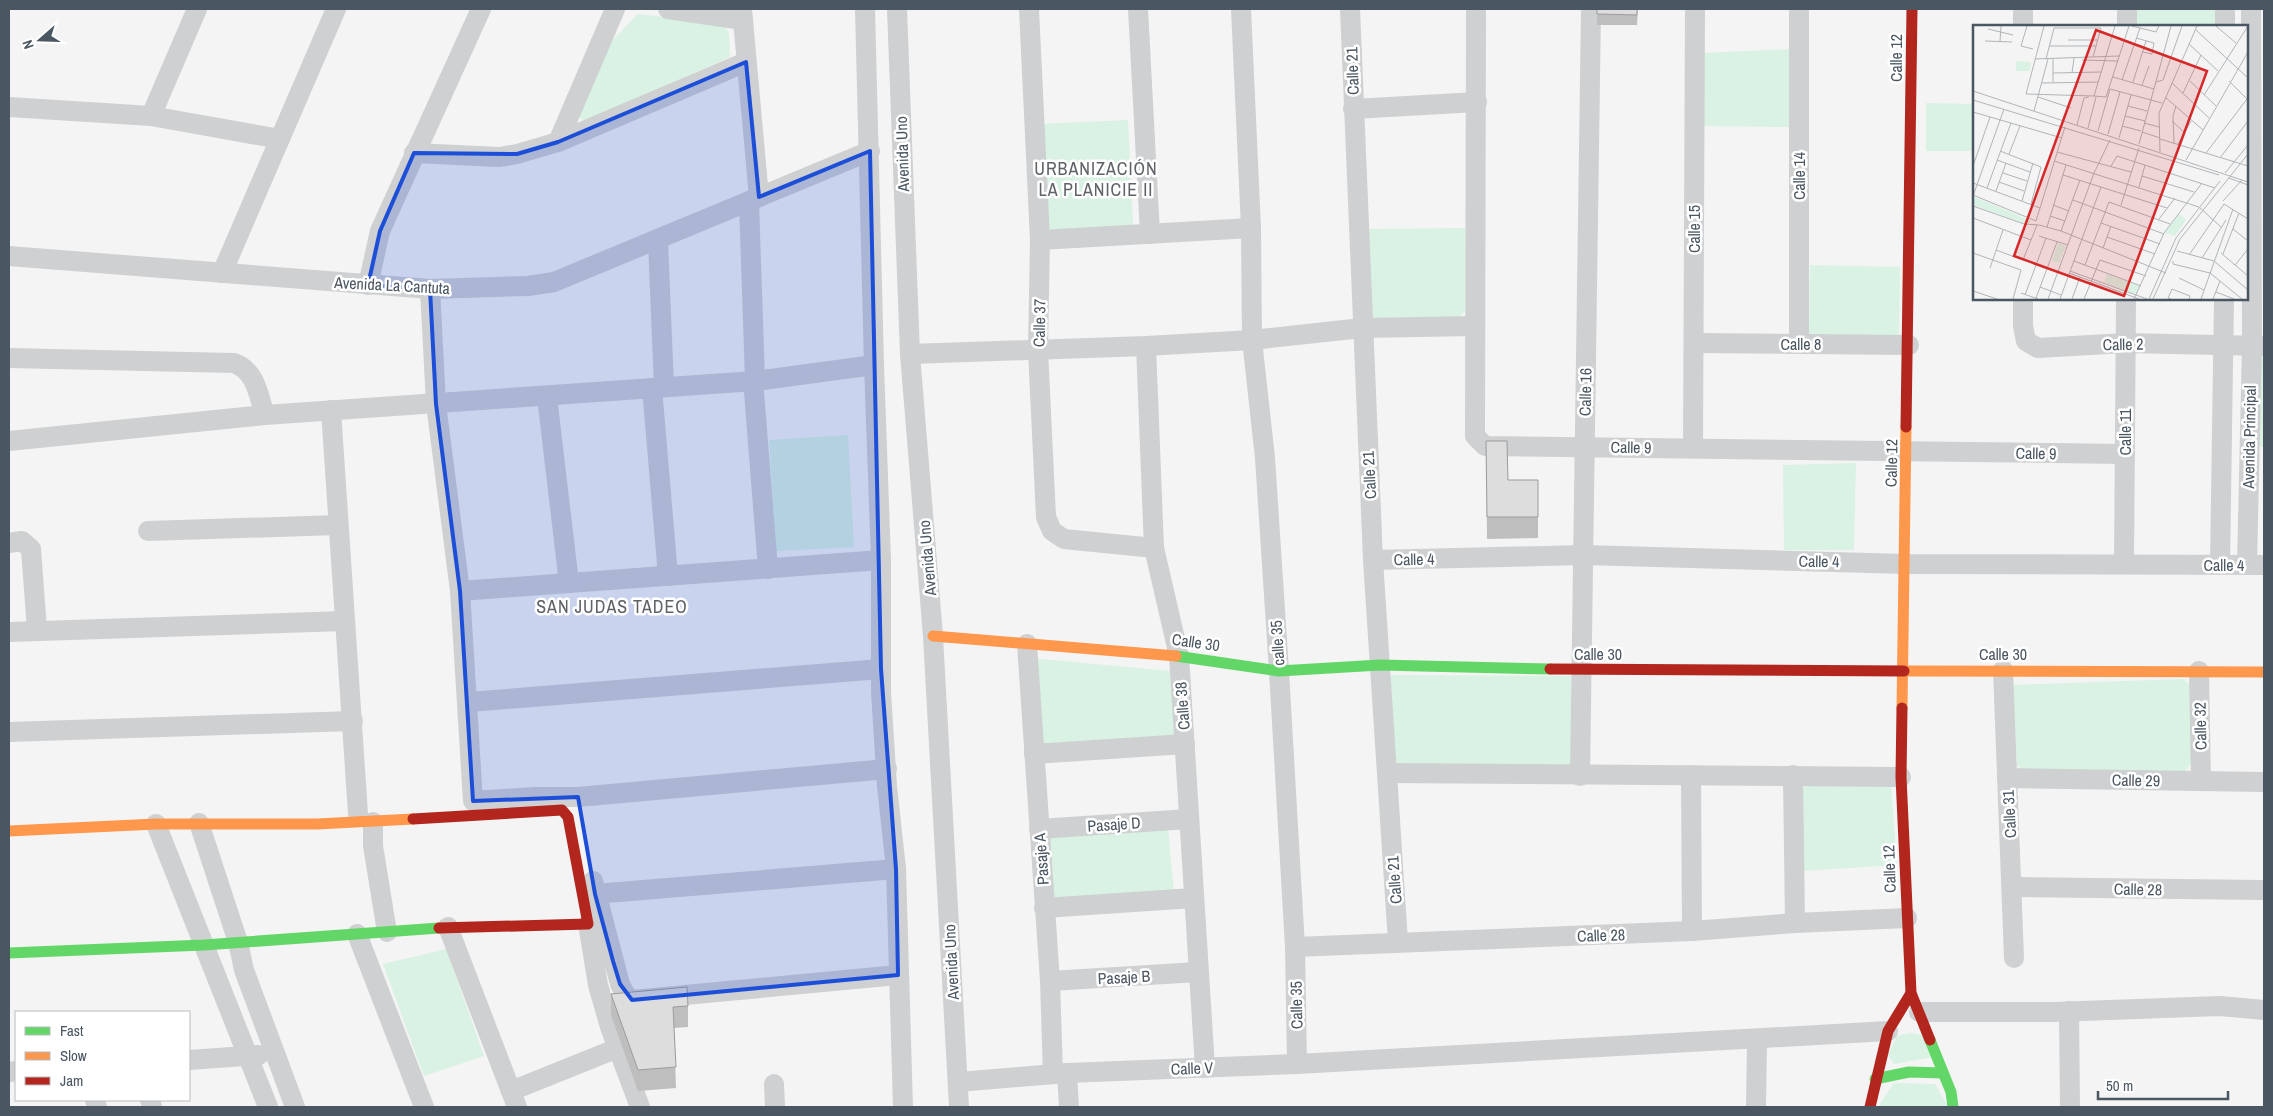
<svg xmlns="http://www.w3.org/2000/svg" width="2273" height="1116" font-family="'Archivo Narrow',sans-serif">
	<style>
		.green { fill: #d9f2e3 }
		.lines { fill: none; stroke-linecap: round; stroke-linejoin: round }
		.street { stroke: #ced0d2; stroke-width: 20 }
		.fast { stroke: #63d668; stroke-width: 11 }
		.slow { stroke: #ff974d; stroke-width: 11 }
		.jam { stroke: #b3261e; stroke-width: 11 }
		.wall { fill: #bebebf }
		.building { fill: #ddddde; stroke: #9b9b9b }
		.marked { fill: #1d4ed8; fill-opacity: 0.2; stroke: #1d4ed8; stroke-width: 4; stroke-linejoin: round }
		.labels { text-anchor: middle; stroke-width: 5; stroke-linejoin: round; paint-order: stroke }
		.street-label { font-size: 16px; fill: #4a5661; stroke: #fff }
		.neighbourhood-label { font-size: 18px; letter-spacing: 1px; fill: #5f6368; stroke: #fff }
		.inset-road { fill: none; stroke: #b0b5b9; stroke-width: 1 }
		.view { fill: #d62828; fill-opacity: 0.15; stroke: #d62828; stroke-width: 2.5 }
		.inset-edge { fill: none; stroke: #4a5661; stroke-width: 2.5 }
	</style>
	<rect width="100%" height="100%" fill="#f4f4f4"/>
	<!-- green -->
	<g class="green">
		<rect x="2134" y="9" width="82" height="17"/>
		<path d="M638 14 723 24 729 33 730 57 586 121 577 117 611 42Z"/>
		<path d="M1793 49 1790 127 1703 126 1704 53Z"/>
		<path d="M1926 103 1974 104V151H1926Z"/>
		<path d="M1128 120 1133 225 1045 232 1040 124Z"/>
		<path d="M1465 228V311L1458 318 1374 320 1370 316 1365 229Z"/>
		<path d="M1810 265 1900 267 1899 335 1809 336Z"/>
		<path d="M2261 358H2264V448L2255 444Z"/>
		<path d="M848 435 854 547 776 551 769 440Z"/>
		<path d="M1856 463 1854 550H1784L1783 465Z"/>
		<path d="M1030 658 1170 671 1175 741 1039 748Z"/>
		<path d="M1392 675 1571 676 1575 762 1565 769 1398 766 1392 760 1389 680Z"/>
		<path d="M2184 679 2190 686 2193 761 2185 771H2026L2017 766 2013 685Z"/>
		<path d="M1808 784H1891L1897 865 1801 871 1802 789Z"/>
		<path d="M1168 829 1174 893 1050 903 1041 835Z"/>
		<path d="M446 949 484 1056 424 1076 383 964Z"/>
		<path d="M1910 1033 1923 1035 1934 1057 1894 1064 1888 1055 1897 1036Z"/>
		<path d="M1894 1083 1935 1084 1948 1107H1878Z"/>
	</g>
	<g class="lines">
		<!-- street -->
		<g class="street">
			<path d="M668 9 743 20"/>
			<path d="M742 9 759 197"/>
			<path d="M865 9 874 365 881 560V692L887 786 896 869 903 1107"/>
			<path d="M897 9 910 354 933 636 959 1107"/>
			<path d="M1029 9 1040 240 1038 350 1046 517 1052 531 1064 539 1154 548"/>
			<path d="M1138 9 1150 234"/>
			<path d="M1241 9 1251 228 1252 340 1265 458 1279 671 1295 947 1297 1064"/>
			<path d="M1350 9 1373 560 1398 942"/>
			<path d="M1476 9 1475 436 1485 446 2125 454"/>
			<path d="M2023 9V26"/>
			<path d="M2127 26V9"/>
			<path d="M2225 26V9"/>
			<path d="M9 107 151 116 280 139"/>
			<path d="M1353 109 1477 102"/>
			<path d="M151 116 197 9"/>
			<path d="M558 142 615 9"/>
			<path d="M414 153 500 157 517 154 558 142 746 62"/>
			<path d="M749 202 755 381"/>
			<path d="M1040 240 1251 228"/>
			<path d="M658 241 664 387"/>
			<path d="M9 256 430 289 528 286 554 282 870 151"/>
			<path d="M222 273 336 9"/>
			<path d="M368 285 380 231 481 9"/>
			<path d="M430 289 436 404 460 591 473 801 535 797H578L887 769"/>
			<path d="M2023 299V326L2026 341 2038 348 2125 343 2264 346"/>
			<path d="M1694 343 1909 345"/>
			<path d="M1799 344V9"/>
			<path d="M1146 346 1154 548 1179 656 1205 1068"/>
			<path d="M910 354 1146 346 1252 340 1362 328 1475 326"/>
			<path d="M9 358 234 363C256 371 258 394 265 415"/>
			<path d="M652 388 668 576"/>
			<path d="M754 392 768 569"/>
			<path d="M547 397 569 583"/>
			<path d="M331 410 358 814"/>
			<path d="M9 441 265 415 755 381 874 365"/>
			<path d="M1693 448 1695 9"/>
			<path d="M148 531 338 525"/>
			<path d="M9 543 22 541 31 549 37 630"/>
			<path d="M1373 560 1584 555 1906 564 2264 565"/>
			<path d="M2124 564 2126 299"/>
			<path d="M2220 565 2224 299"/>
			<path d="M2247 565 2252 345 2251 9"/>
			<path d="M460 591 881 560"/>
			<path d="M9 632 344 621"/>
			<path d="M1027 644 1050 981 1053 1074"/>
			<path d="M2003 670 2014 958"/>
			<path d="M2199 671 2201 781"/>
			<path d="M469 702 881 669"/>
			<path d="M9 732 353 721"/>
			<path d="M1034 754 1185 744"/>
			<path d="M1387 773 1901 777"/>
			<path d="M1691 775 1692 931"/>
			<path d="M1793 775 1795 923"/>
			<path d="M1580 776 1591 9"/>
			<path d="M2007 778 2264 782"/>
			<path d="M373 822V846L387 932"/>
			<path d="M199 823 238 942 244 970 295 1107"/>
			<path d="M156 824 268 1107"/>
			<path d="M1039 829 1189 819"/>
			<path d="M593 881 620 984 625 994 632 1000 898 975"/>
			<path d="M2013 887 2264 890"/>
			<path d="M595 894 896 869"/>
			<path d="M1044 908 1194 898"/>
			<path d="M588 924 598 985 610 1027 640 1107"/>
			<path d="M448 927 517 1107"/>
			<path d="M357 934 424 1107"/>
			<path d="M1295 947 1692 931 1795 923 1907 918"/>
			<path d="M1050 981 1198 972"/>
			<path d="M2069 1011 2070 1107"/>
			<path d="M1919 1012H2054L2220 1006 2264 1010"/>
			<path d="M189 1060 259 1055"/>
			<path d="M9 1072 16 1071"/>
			<path d="M1067 1073 1069 1107"/>
			<path d="M958 1082 1067 1073 1297 1064 1888 1031"/>
			<path d="M774 1084 775 1107"/>
			<path d="M511 1091 618 1048"/>
			<path d="M95 1100 97 1107"/>
			<path d="M150 1100 152 1107"/>
			<path d="M1756 1107 1757 1040"/>
		</g>
		<!-- fast -->
		<g class="fast">
			<path d="M1176 656 1279 671 1380 665 1550 669"/>
			<path d="M9 953 204 945 439 928"/>
			<path d="M1930 1040 1951 1092 1953 1107"/>
			<path d="M1875 1079 1909 1072 1943 1073"/>
		</g>
		<!-- slow -->
		<g class="slow">
			<path d="M933 636 1176 656"/>
			<path d="M1904 671 2264 672"/>
			<path d="M1902 708 1906 427"/>
			<path d="M9 831 156 824H317L413 819"/>
		</g>
		<!-- jam -->
		<g class="jam">
			<path d="M1906 427 1912 9"/>
			<path d="M1550 669 1904 671"/>
			<path d="M1902 708 1901 777 1911 993 1930 1040"/>
			<path d="M413 819 562 810 568 817 588 924 439 928"/>
			<path d="M1870 1107 1888 1031 1911 993"/>
		</g>
	</g>
	<!-- wall -->
	<g class="wall">
		<path d="M1597 9H1638L1637 25H1597Z"/>
		<path d="M1486 441 1508 480H1538V538L1487 539Z"/>
		<path d="M611 994 688 1006V1027L674 1028 676 1088 638 1091 611 1015Z"/>
	</g>
	<!-- building -->
	<g class="building">
		<path d="M1597 9H1637V15L1597 14Z"/>
		<path d="M1486 441H1507L1508 480H1538V517H1487Z"/>
		<path d="M687 987 688 1006 673 1007 676 1067 638 1070 611 994Z"/>
	</g>
	<!-- marked area -->
	<path class="marked" d="M746 62 759 197 870 151 881 669 896 869 898 975 632 1000 620 984 613 961 595 894 578 797 473 801 460 591 436 404 430 289 368 285 380 231 414 153 517 154 558 142Z"/>
	<g class="labels">
		<!-- street labels -->
		<g class="street-label">
			<text transform="translate(1896 58) rotate(-90)" y="6">Calle 12</text>
			<text transform="translate(1352 71) rotate(-92)" y="6">Calle 21</text>
			<text transform="translate(902 154) rotate(-92)" y="6">Avenida Uno</text>
			<text transform="translate(1799 176) rotate(-90)" y="6">Calle 14</text>
			<text transform="translate(1694 229) rotate(-90)" y="6">Calle 15</text>
			<text transform="translate(392 285) rotate(3)" y="6">Avenida La Cantuta</text>
			<text transform="translate(1039 323) rotate(-89)" y="6">Calle 37</text>
			<text x="1801" y="350">Calle 8</text>
			<text transform="translate(2123 344) rotate(-1)" y="6">Calle 2</text>
			<text transform="translate(1585 392) rotate(-89)" y="6">Calle 16</text>
			<text transform="translate(2125 432) rotate(-90)" y="6">Calle 11</text>
			<text transform="translate(2249 437) rotate(-89)" y="6">Avenida Principal</text>
			<text transform="translate(1631 447) rotate(1)" y="6">Calle 9</text>
			<text transform="translate(2036 453) rotate(1)" y="6">Calle 9</text>
			<text transform="translate(1891 463) rotate(-89)" y="6">Calle 12</text>
			<text transform="translate(1369 475) rotate(-93)" y="6">Calle 21</text>
			<text transform="translate(927 558) rotate(-95)" y="6">Avenida Uno</text>
			<text transform="translate(1414 559) rotate(-1)" y="6">Calle 4</text>
			<text transform="translate(1819 561) rotate(1)" y="6">Calle 4</text>
			<text x="2224" y="571">Calle 4</text>
			<text transform="translate(1196 642) rotate(8)" y="6">Calle 30</text>
			<text transform="translate(1277 643) rotate(-94)" y="6">calle 35</text>
			<text x="1598" y="660">Calle 30</text>
			<text x="2003" y="660">Calle 30</text>
			<text transform="translate(1182 706) rotate(-94)" y="6">Calle 38</text>
			<text transform="translate(2200 726) rotate(-91)" y="6">Calle 32</text>
			<text transform="translate(2136 780) rotate(1)" y="6">Calle 29</text>
			<text transform="translate(2009 814) rotate(-93)" y="6">Calle 31</text>
			<text transform="translate(1114 824) rotate(-4)" y="6">Pasaje D</text>
			<text transform="translate(1041 859) rotate(-94)" y="6">Pasaje A</text>
			<text transform="translate(1889 869) rotate(-92)" y="6">Calle 12</text>
			<text transform="translate(1394 880) rotate(-94)" y="6">Calle 21</text>
			<text transform="translate(2138 889) rotate(1)" y="6">Calle 28</text>
			<text transform="translate(1601 935) rotate(-2)" y="6">Calle 28</text>
			<text transform="translate(951 962) rotate(-93)" y="6">Avenida Uno</text>
			<text transform="translate(1124 977) rotate(-3)" y="6">Pasaje B</text>
			<text transform="translate(1296 1005) rotate(-91)" y="6">Calle 35</text>
			<text transform="translate(1192 1068) rotate(-2)" y="6">Calle V</text>
		</g>
		<!-- neighbourhood labels -->
		<g class="neighbourhood-label">
			<text x="1096" y="175">URBANIZACIÓN<tspan x="1096" dy="21">LA PLANICIE II</tspan></text>
			<text x="612" y="613">SAN JUDAS TADEO</text>
		</g>
	</g>
	<!-- overview -->
	<g transform="translate(1973 25)">
		<rect width="275" height="275" fill="#f4f4f4"/>
		<path d="M43 36 58 37 57 46H43ZM2 172 58 196 57 198 53 199 0 180ZM206 189 213 195 202 211 192 208ZM85 218 93 221 86 238 79 236ZM134 249 166 261 162 269 131 257Z" fill="#d9f2e3"/>
		<path class="inset-road" d="M54 1 48 21 60 24M71 1 53 69 121 71M142 1 121 71 133 72 156 1M159 1 183 7 186 1M243 1 263 18M81 3H128M15 4 40 10M223 5 275 53M163 13 181 18 179 29 170 27M95 15H125M12 16 39 17M27 16 28 1M216 19 245 46M76 21H123M120 32 128 3M80 33V57M62 34 146 31M73 34 81 3M109 35 145 36M80 48 128 47M99 48 101 33M140 52 181 64M149 55 167 3M217 56 243 81M256 56 275 75M160 57 173 16M183 57 190 55 209 1M69 58 125 57M199 58 236 93M169 60 176 41M0 66 275 157M210 68 228 30M231 70 275 1M65 72 98 83M192 72 230 105M0 75 246 150M155 81 174 86M61 86 75 34M0 87 89 113M152 91 172 96M199 96 211 107M171 98 186 102M104 100 111 73 116 72M149 101 168 106M115 103 123 72M125 106 137 64 189 78M169 107 187 113M135 109 147 67M146 113 158 70M187 114 275 141M201 118 200 91 203 81M166 119 198 1M205 119 218 96M27 126 68 142 58 179M84 127 158 147M187 127 186 88 224 1M233 128 274 74M36 129 47 101M247 133 275 96M24 135 57 147M213 135 275 27M81 136 226 182 248 202M0 141 17 92M138 141 144 131 242 163M30 148 54 156M252 148 275 120M90 150 194 183M169 151 221 167M256 153 275 160M26 157 51 166M0 158 67 183M166 162 172 140M14 163 38 98M23 166 33 138M0 170 63 196M0 171 31 84M100 175 191 209M49 176 60 138M250 176 269 155M80 180 96 186M148 180 166 123M0 181 51 199 66 200 88 206 193 248M77 191 92 196M0 193 58 215M186 194 202 173M63 196 92 102M128 198 187 219M74 202 93 140M260 204 275 216M88 206 107 155M66 211 95 220M134 212 182 229M130 223 138 201M23 225 50 235 64 200M204 226 241 236 275 265M0 228 48 245 40 274M248 228 275 251M250 229 266 188M216 230 251 179 275 194M229 233 253 195M101 236 168 261M200 236V239L237 248 269 274M112 240 136 177 197 199M262 240 275 224M17 243 30 205M97 246 174 274M96 248 166 274M206 253 231 265M67 262 88 270M0 266 24 274M243 267 261 274M48 268 65 274M52 270 73 213M63 273 84 217M75 274 121 148 137 115M87 274 128 162M99 274 107 252M111 274 127 235 173 251M161 274 191 208 229 158M176 274 203 213 247 156M180 274 207 214 275 129M198 274 195 273 199 264 217 271 216 274M228 274 260 184M240 274 247 256"/>
		<path class="view" d="M123 5 234 46 151 271 41 231Z"/>
		<rect width="275" height="275" class="inset-edge"/>
	</g>
	<!-- border -->
	<rect width="2273" height="1116" fill="none" stroke="#4a5661" stroke-width="20"/>
	<!-- legend -->
	<rect x="15" y="1011" width="175" height="90" fill="#ffffff" stroke="#b7bbc0"/>
	<rect x="25" y="1027" width="25" height="8" fill="#63d668" stroke="#b7bbc0"/>
	<text x="60" y="1036" font-size="15" fill="#4a5661">Fast</text>
	<rect x="25" y="1052" width="25" height="8" fill="#ff974d" stroke="#b7bbc0"/>
	<text x="60" y="1061" font-size="15" fill="#4a5661">Slow</text>
	<rect x="25" y="1077" width="25" height="8" fill="#b3261e" stroke="#b7bbc0"/>
	<text x="60" y="1086" font-size="15" fill="#4a5661">Jam</text>
	<!-- north arrow -->
	<g transform="translate(40 40) rotate(250)" stroke="#ffffff" stroke-width="4" paint-order="stroke">
	<path d="M0-4L9 19L0 12L-9 19Z" fill="#4a5661"/>
	<text y="-8" font-size="14" font-weight="bold" text-anchor="middle" fill="#4a5661">N</text>
	</g>
	<!-- scale -->
	<path d="M2098 1091v8h130v-8" fill="none" stroke="#4a5661" stroke-width="2.5"/>
	<text x="2106" y="1091" font-size="15" fill="#4a5661" stroke="#ffffff" stroke-width="4" paint-order="stroke">50 m</text>
</svg>
